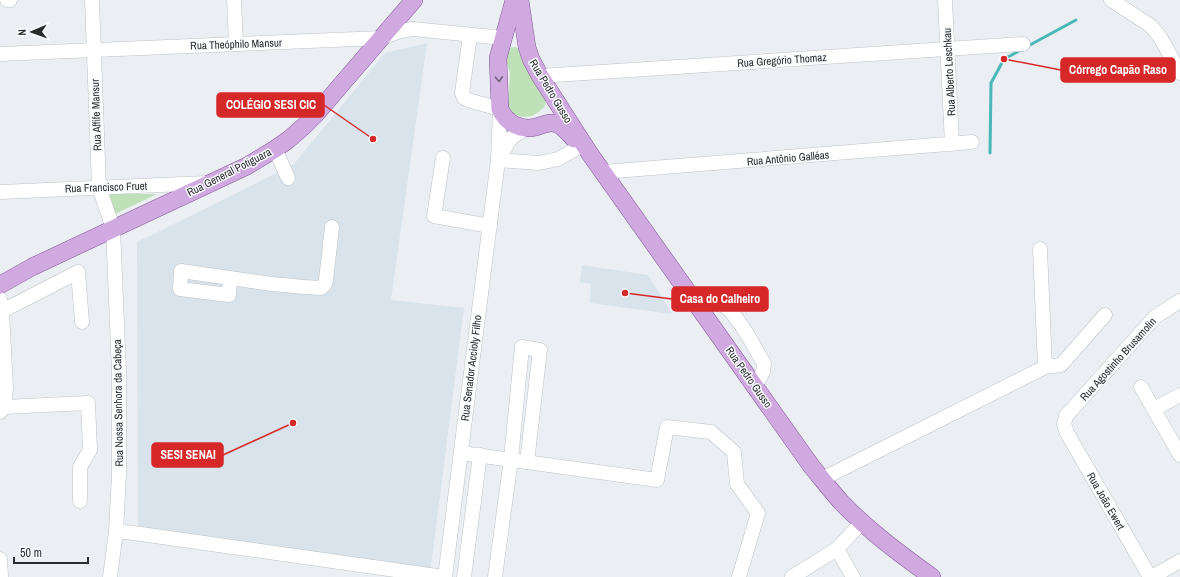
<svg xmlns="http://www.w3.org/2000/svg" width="1180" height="577" font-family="'Archivo Narrow',sans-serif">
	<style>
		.built { fill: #d8e3ec }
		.green { fill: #bee1b7 }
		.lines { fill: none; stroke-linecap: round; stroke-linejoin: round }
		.stream { stroke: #49b7b8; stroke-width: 3 }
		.minor-casing { stroke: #bdc1c4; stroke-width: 15 }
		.major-casing { stroke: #805794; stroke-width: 18 }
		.minor { stroke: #fff; stroke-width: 14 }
		.major { stroke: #cfa9e0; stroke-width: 17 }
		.oneway { stroke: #74647e }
		.labels { text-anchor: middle; stroke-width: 3; stroke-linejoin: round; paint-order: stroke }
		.street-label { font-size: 11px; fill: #2a2b2d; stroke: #f9fcff }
		.leader { fill: none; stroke: #d62828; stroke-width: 1.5 }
		.callout-dot { fill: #d62828; stroke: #f9fcff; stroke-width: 1.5 }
		.callout { fill: #d62828; stroke: #d62828; stroke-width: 1.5 }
		.callout-label { font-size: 12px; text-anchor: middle; font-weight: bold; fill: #fff }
	</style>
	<rect width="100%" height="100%" fill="#ebeff3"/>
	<!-- built -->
	<g class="built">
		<path d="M427 43 391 300 464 308 430 574 138 539 137 242 223 200 294 164 385 53Z"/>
		<path d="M582 265 648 275 672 314 590 303 591 284 580 282Z"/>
	</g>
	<!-- green -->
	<g class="green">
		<path d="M515 47 521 49 547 98 544 107 540 111 532 116 522 117 513 114 508 107 510 73 506 60 509 48Z"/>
		<path d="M108 194H157L115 214Z"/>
	</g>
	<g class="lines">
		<!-- stream -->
		<g class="stream">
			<path d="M1028 46 1076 20"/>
			<path d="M990 153 991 83 1004 59 1021 50"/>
		</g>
		<defs>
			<g id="minor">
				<path d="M7 0H10"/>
				<path d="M92 0 99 187 113 228 119 372V475L116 531 110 577"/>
				<path d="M234 0 236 44"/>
				<path d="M945 0 952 144"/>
				<path d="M1111 0 1151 26 1160 37 1180 73"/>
				<path d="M0 54 382 38 400 31 413 29 504 38"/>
				<path d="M540 76 1023 44"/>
				<path d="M275 149 288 178"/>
				<path d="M500 156 511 138 526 128"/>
				<path d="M443 158 434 216 490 226"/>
				<path d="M498 160 539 163 558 159 581 146"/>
				<path d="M603 172 972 142"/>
				<path d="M0 192 207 183"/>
				<path d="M1040 249 1045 367"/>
				<path d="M230 278 229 295 180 289 181 271 272 284 304 287 321 288 325 284 326 280 332 227"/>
				<path d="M0 299 2 311 6 388 4 407 0 412"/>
				<path d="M696 303C705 303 716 302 724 306 738 314 755 349 764 363L763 372 755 386"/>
				<path d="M2 311 78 272 82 322"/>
				<path d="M1141 387 1180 455"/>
				<path d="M4 407 88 403 90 450 80 467V501"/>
				<path d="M1154 409 1180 395"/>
				<path d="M461 453 657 480 667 427 711 432 734 452 737 484 758 513 739 577"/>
				<path d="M822 479 1045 367 1061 365 1105 315"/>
				<path d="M116 531 141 534 444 577"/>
				<path d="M837 549 853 577"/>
				<path d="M0 559 1 577"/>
				<path d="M445 577 498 160 500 109 471 101 464 98 462 93 470 35"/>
				<path d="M464 577 480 455"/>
				<path d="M495 577 511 459 522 347 540 350 527 462"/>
				<path d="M792 577 837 549 862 522"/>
				<path d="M1150 577 1067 433 1064 424 1066 416 1155 317 1180 301"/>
				<path d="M1152 577 1180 561"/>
			</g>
			<g id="major">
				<path d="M514 0 498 58 500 109C506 123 521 131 536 127 543 125 549 121 557 124 564 127 569 134 574 139"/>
				<path d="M520 0 527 47 531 59 540 76 590 154 812 467C822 479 831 491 842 503 869 531 900 554 932 577"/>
				<path d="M0 285 32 267 247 166 275 149 288 140 303 127 316 114 414 0"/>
			</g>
		</defs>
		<!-- minor casing -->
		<use href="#minor" class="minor-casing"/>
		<!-- major casing -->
		<use href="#major" class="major-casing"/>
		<!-- minor -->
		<use href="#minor" class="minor"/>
		<!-- major -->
		<use href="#major" class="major"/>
	</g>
	<!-- one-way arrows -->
	<defs><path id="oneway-chevron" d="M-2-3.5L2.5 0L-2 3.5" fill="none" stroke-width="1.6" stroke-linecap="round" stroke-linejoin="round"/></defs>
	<use class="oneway" href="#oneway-chevron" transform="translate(499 79) rotate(87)"/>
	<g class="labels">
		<!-- street labels -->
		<g class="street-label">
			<text transform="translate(236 44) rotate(-2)" y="4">Rua Theóphilo Mansur</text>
			<text transform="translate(782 60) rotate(-4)" y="4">Rua Gregório Thomaz</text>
			<text transform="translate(949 72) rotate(-93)" y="4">Rua Alberto Leschkau</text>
			<text transform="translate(551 91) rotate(59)" y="4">Rua Pedro Gusso</text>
			<text transform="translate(96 115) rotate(-92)" y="4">Rua Affife Mansur</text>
			<text transform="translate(788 158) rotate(-5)" y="4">Rua Antônio Galléas</text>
			<text transform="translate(229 172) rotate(-27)" y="4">Rua General Potiguara</text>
			<text transform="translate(106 187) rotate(-2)" y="4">Rua Francisco Fruet</text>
			<text transform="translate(1118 359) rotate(-48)" y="4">Rua Agostinho Brusamolin</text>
			<text transform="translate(471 368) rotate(-83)" y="4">Rua Senador Accioly Filho</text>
			<text transform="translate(749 377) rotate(55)" y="4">Rua Pedro Gusso</text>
			<text transform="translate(118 403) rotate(-91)" y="4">Rua Nossa Senhora da Cabeça</text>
			<text transform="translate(1106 501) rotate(60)" y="4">Rua João Ewert</text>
		</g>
	</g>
	<!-- callouts -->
	<path class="leader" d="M1004 59L1061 70M373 139L324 105M625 293L672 299M293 423L223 455"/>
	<g class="callout-dot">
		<circle cx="1004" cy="59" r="4"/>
		<circle cx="373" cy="139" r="4"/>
		<circle cx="625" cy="293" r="4"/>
		<circle cx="293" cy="423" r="4"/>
	</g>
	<g class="callout">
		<rect x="1061" y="58" width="114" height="24" rx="4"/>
		<rect x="217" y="93" width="107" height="24" rx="4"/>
		<rect x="672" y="287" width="96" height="24" rx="4"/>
		<rect x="152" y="443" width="71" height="24" rx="4"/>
	</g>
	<g class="callout-label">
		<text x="1118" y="74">Córrego Capão Raso</text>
		<text x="271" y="109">COLÉGIO SESI CIC</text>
		<text x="720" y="303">Casa do Calheiro</text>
		<text x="188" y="459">SESI SENAI</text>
	</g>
	<!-- north arrow -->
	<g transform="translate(32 32) rotate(268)" stroke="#f9fcff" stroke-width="3" paint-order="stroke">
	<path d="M0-3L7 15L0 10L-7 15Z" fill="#2a2b2d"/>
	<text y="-6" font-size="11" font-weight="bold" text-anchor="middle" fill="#2a2b2d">N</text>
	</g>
	<!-- scale -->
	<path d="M14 557v6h74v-6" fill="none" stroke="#2a2b2d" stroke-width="2"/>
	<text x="20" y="557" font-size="12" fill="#2a2b2d" stroke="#f9fcff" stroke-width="3" paint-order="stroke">50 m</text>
</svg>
